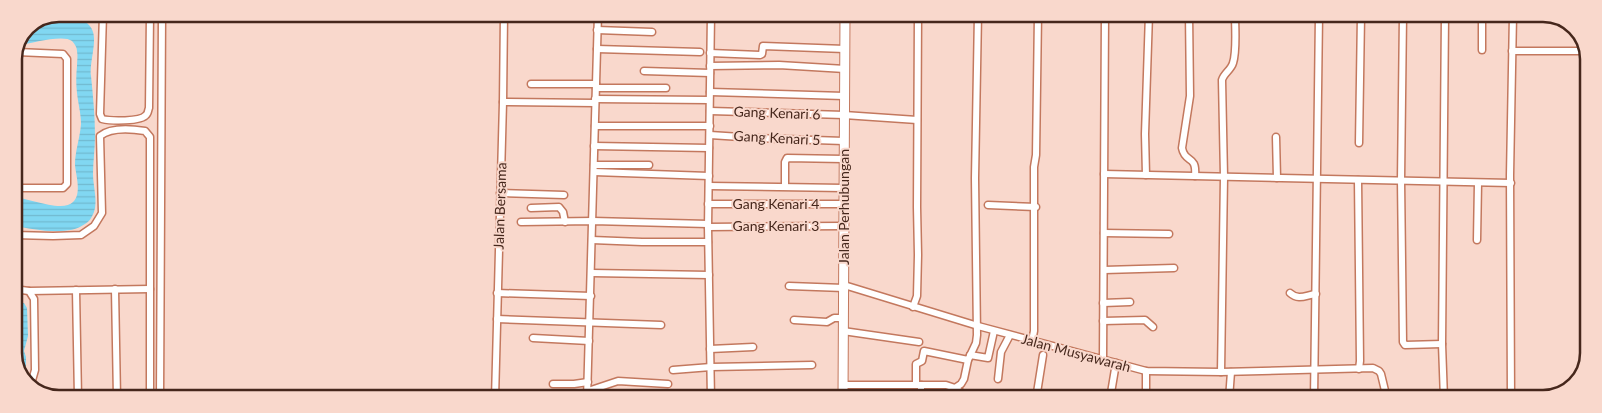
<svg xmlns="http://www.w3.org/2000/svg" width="1602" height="413" font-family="Lato,sans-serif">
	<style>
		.water { fill: url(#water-rules) }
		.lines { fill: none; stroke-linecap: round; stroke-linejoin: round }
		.minor-casing { stroke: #c3785e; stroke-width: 9 }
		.secondary-casing { stroke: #c3785e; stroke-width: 11 }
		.minor { stroke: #fff; stroke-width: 6 }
		.secondary { stroke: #fff; stroke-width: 9 }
		.labels { text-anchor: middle; stroke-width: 4; stroke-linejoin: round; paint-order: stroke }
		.street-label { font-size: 14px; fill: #46271c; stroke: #f9d8cc }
		.rim { fill: none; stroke: #46271c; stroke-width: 2.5 }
	</style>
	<defs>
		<pattern id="water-rules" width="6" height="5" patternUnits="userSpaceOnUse" patternTransform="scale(1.25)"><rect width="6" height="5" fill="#81d7f2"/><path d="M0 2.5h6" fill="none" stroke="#71b9cf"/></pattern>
	</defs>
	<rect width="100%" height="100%" fill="#f9d8cc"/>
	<!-- water -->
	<g class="water">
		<path d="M71 17C108 23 89 52 91 76 93 96 95 116 95 136 95 149 93 162 93 174 93 186 98 201 94 212 92 217 89 222 85 224 67 237 34 229 14 226V197C28 198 63 213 73 202 82 194 76 176 75 165 75 151 80 138 81 124 81 113 78 103 77 93 76 85 76 75 77 66 77 61 78 56 77 51 77 48 75 44 72 41 64 34 31 43 20 45L27 27 38 23Z"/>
		<path d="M15 302 24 303 27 308 28 336 24 351 26 357V367L20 372 14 359V304Z"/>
	</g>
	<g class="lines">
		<defs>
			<g id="minor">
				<path d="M103 14 100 114 102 119C110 121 141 122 146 115 148 114 148 110 149 108L150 14"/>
				<path d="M1189 14 1190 96 1182 148C1185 164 1197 154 1195 176"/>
				<path d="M1403 15 1401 180 1403 342 1405 345 1442 344"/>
				<path d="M1482 15V50"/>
				<path d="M597 30 652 32"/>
				<path d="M597 49 700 52"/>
				<path d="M1512 51H1587"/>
				<path d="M710 53 760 55 762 54 763 46 845 49"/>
				<path d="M710 66 779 65 845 69"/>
				<path d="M644 71 710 73"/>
				<path d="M531 84H596"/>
				<path d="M596 88H666"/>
				<path d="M710 92 844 96"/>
				<path d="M595 99 709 100"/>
				<path d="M503 102 595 103"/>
				<path d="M710 111 844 115 917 120"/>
				<path d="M595 126H710"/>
				<path d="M710 135 756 138 844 141"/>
				<path d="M1276 137 1277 178"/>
				<path d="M1359 143 1361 15"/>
				<path d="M594 146 709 148"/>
				<path d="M594 165H649"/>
				<path d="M594 172 709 176"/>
				<path d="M1104 174 1511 183"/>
				<path d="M1146 175 1145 134 1149 14"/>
				<path d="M1358 180 1360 361 1359 369"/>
				<path d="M709 186 844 188"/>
				<path d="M785 186V162L787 158 844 159"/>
				<path d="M14 188H63L67 184V59L63 54 17 52"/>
				<path d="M500 193 564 195"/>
				<path d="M708 204H844"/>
				<path d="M988 205 1036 207"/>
				<path d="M531 208 559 207 563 212 565 222"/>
				<path d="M521 222 593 221 708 224"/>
				<path d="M708 227 844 226"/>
				<path d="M1104 233 1169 234"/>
				<path d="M14 235 53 236 81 235 94 226 102 213 100 136C111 127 132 129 145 131L150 137V398"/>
				<path d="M592 240 642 242H708"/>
				<path d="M1477 240 1478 183"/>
				<path d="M1104 270 1174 268"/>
				<path d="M592 273 709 275"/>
				<path d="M844 285 978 326 1146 371 1221 372 1373 368 1379 371 1381 374 1387 399"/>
				<path d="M789 286 844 288"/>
				<path d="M14 289 29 291 34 299 35 370 31 384 28 385"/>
				<path d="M115 289 117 398"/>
				<path d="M76 290 78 398"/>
				<path d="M29 291 150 289"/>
				<path d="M497 293 591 296"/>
				<path d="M1290 293C1299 301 1306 295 1316 294"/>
				<path d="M1103 303 1130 302"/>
				<path d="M913 307 917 296 918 255 917 207 918 14"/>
				<path d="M497 319 661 325"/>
				<path d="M794 320 827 322 834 318H843"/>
				<path d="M1103 321 1145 320 1153 327"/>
				<path d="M843 331 919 342"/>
				<path d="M533 338 589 341"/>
				<path d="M1032 341 1034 331V167L1036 155 1038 14"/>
				<path d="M710 349 753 347"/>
				<path d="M970 355 988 358 994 331"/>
				<path d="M1103 359 1105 14"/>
				<path d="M673 370 711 367 812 365"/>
				<path d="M1221 372 1224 177 1222 80C1224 73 1231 70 1233 63 1237 51 1235 28 1235 14"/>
				<path d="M998 379 1001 352 1010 335"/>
				<path d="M553 384H574L588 382"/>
				<path d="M843 385H946L955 388 970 399"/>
				<path d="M916 385V364L922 361 924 351 968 360"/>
				<path d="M921 385V399"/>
				<path d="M955 388 961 384 964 379 968 360 976 343 977 335 975 178 978 14"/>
				<path d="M588 391 618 381 668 384"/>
				<path d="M160 398 162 14"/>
				<path d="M495 399 503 102 504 14"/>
				<path d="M587 399 598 14"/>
				<path d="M711 399 708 227 711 14"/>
				<path d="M1036 399 1043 355"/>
				<path d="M1110 399 1116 363"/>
				<path d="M1146 399V371"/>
				<path d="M1229 399 1231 372"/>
				<path d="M1314 399 1319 15"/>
				<path d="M1444 399 1442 344 1445 15"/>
				<path d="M1511 399 1510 175 1513 15"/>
			</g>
			<path id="secondary" d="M843 399 845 14"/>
		</defs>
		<!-- minor casing -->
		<use href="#minor" class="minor-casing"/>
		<!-- secondary casing -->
		<use href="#secondary" class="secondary-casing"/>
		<!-- minor -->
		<use href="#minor" class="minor"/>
		<!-- secondary -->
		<use href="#secondary" class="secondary"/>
	</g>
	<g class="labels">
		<!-- street labels -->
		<g class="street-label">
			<text transform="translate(777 113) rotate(2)" y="5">Gang Kenari 6</text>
			<text transform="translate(777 138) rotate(3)" y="5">Gang Kenari 5</text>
			<text x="776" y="209">Gang Kenari 4</text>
			<text transform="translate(500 206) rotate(-88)" y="5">Jalan Bersama</text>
			<text transform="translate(844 207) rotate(-90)" y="5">Jalan Perhubungan</text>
			<text x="776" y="231">Gang Kenari 3</text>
			<text transform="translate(1076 353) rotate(15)" y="5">Jalan Musyawarah</text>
		</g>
	</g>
	<!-- crop -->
	<path d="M0 0H1602V413H0ZM59 22H1543A37 37 0 0 1 1580 59V353A37 37 0 0 1 1543 390H59A37 37 0 0 1 22 353V59A37 37 0 0 1 59 22Z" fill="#f9d8cc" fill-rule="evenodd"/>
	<path class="rim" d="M59 22H1543A37 37 0 0 1 1580 59V353A37 37 0 0 1 1543 390H59A37 37 0 0 1 22 353V59A37 37 0 0 1 59 22Z"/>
</svg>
